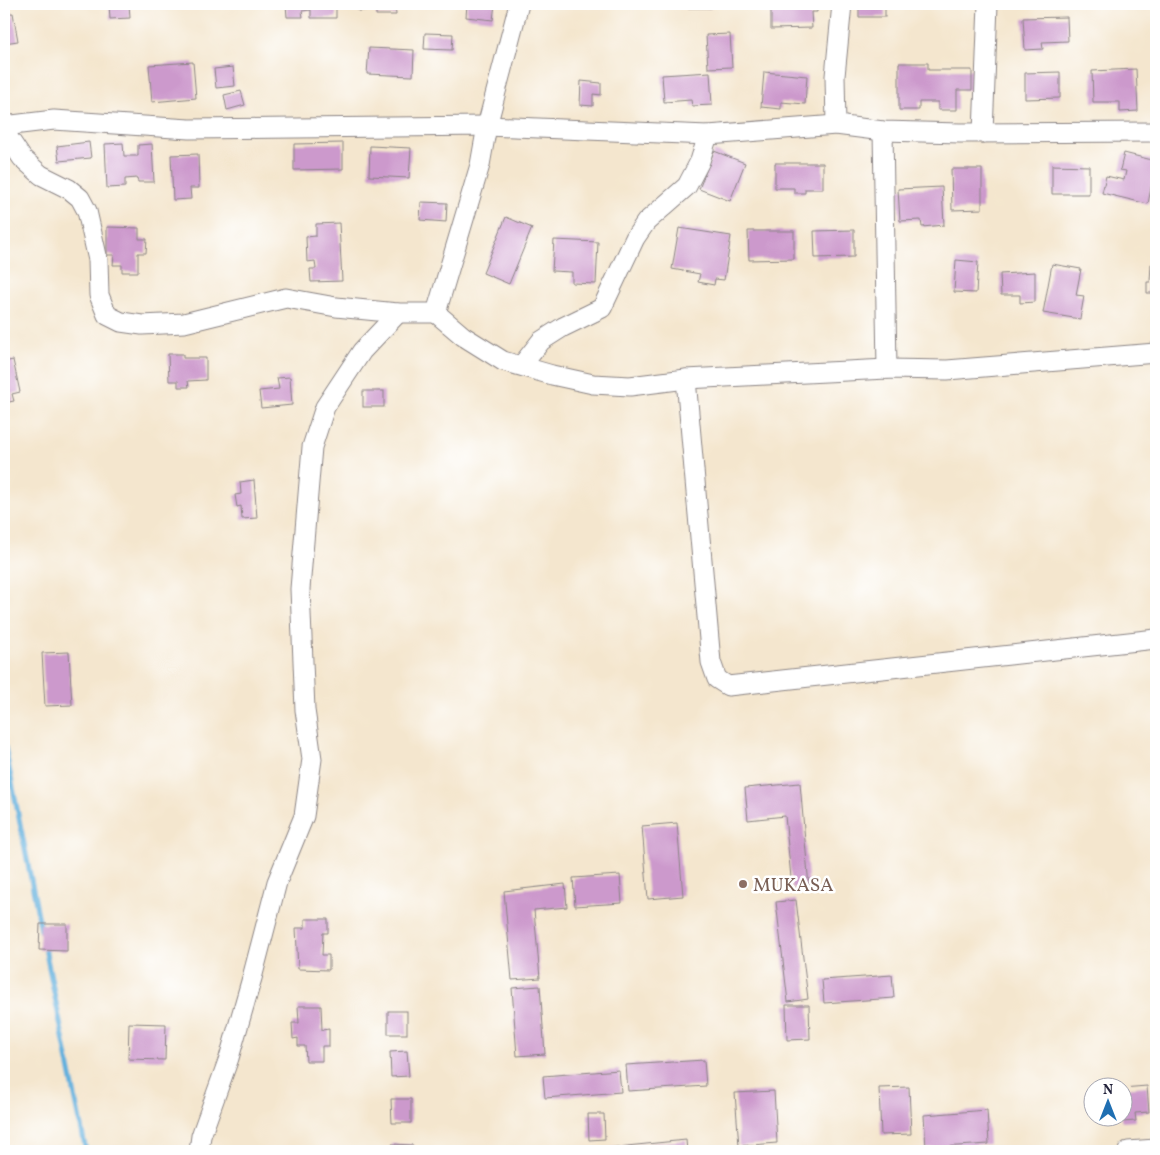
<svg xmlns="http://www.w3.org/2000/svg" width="1160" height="1155" font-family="Vollkorn,serif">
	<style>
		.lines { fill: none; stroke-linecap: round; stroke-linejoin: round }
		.stream { stroke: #63b1dd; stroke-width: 5 }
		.building { fill: #c9c }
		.street-casing { stroke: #8b8484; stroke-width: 21 }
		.street { stroke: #fff; stroke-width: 19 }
		.education-dot { fill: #8d6e63; stroke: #fff; stroke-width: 2 }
		.labels { text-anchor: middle; stroke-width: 5; stroke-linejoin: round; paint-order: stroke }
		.education-label { font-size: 19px; fill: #785e54; stroke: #fff; text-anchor: start }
	</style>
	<rect width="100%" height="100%" fill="#fff"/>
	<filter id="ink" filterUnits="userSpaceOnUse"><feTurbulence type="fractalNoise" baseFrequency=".02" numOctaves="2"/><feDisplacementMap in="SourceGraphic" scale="10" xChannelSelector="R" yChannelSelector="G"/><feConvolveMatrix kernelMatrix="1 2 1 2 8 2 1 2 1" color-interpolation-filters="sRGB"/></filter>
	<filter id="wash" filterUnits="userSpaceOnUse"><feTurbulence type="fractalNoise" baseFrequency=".0096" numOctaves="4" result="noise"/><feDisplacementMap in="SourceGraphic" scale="20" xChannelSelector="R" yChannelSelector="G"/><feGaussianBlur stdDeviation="1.12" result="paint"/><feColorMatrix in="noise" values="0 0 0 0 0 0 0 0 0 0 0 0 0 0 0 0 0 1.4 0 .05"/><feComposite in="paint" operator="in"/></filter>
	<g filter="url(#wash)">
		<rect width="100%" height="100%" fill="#f4e6ce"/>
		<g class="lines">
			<!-- stream -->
			<g class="stream">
				<path d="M4 742 41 930"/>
				<path d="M44 943 86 1151"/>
			</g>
		</g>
		<g id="blocks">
			<!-- building -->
			<g class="building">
				<path d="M109 4H129L130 18 110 19Z"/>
				<path d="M286 4H336V18H311V10L302 11 303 17H287Z"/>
				<path d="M358 4H395L396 15H376V10L358 11Z"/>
				<path d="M467 4H495L493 20 466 17Z"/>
				<rect x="669" y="4" width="42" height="4"/>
				<path d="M771 4H817V12H811L812 28 771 29Z"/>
				<rect x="859" y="4" width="26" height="13"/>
				<path d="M13 13 18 41 4 43V14Z"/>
				<path d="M1067 17 1068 41 1042 42 1043 49 1025 50 1023 18Z"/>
				<path d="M425 33 453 34 452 50 424 49Z"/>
				<path d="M730 34 732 67 708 68 706 35Z"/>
				<path d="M369 48 414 50 413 76 367 74Z"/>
				<path d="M193 62 196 98 152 102 149 65Z"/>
				<path d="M899 63H928V70H972V90H957V110H938V102H919V110H899Z"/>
				<path d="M233 67 235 86 216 88 214 69Z"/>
				<path d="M1136 69 1138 111 1120 112V102H1093L1092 71Z"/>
				<path d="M710 72 712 105 692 106 691 100 664 102 662 75Z"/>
				<path d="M764 72 807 76 805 104 781 102V109L761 107Z"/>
				<path d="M1060 72V98L1025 99V73Z"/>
				<path d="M581 81 601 83V95L593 94V106L580 105Z"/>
				<path d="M241 91 245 105 227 110 224 95Z"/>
				<path d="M89 142 91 158 59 161 57 146Z"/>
				<path d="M123 143 124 156H138V145L152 144 154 182H138L137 178 125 179V187L107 188 105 144Z"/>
				<path d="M343 143V169L294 170V144Z"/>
				<path d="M370 146 411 148 409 178 369 176Z"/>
				<path d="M714 151 745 163 730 201 699 189Z"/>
				<path d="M1124 153 1156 161 1148 204 1102 193 1106 176 1124 180 1126 171 1120 170Z"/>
				<path d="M198 154 199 188H190L191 199 173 200 171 155Z"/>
				<path d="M775 163H823V189H805V193H794V188H775Z"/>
				<path d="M1052 165 1089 166V194H1052Z"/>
				<path d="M951 169H982V209L952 210Z"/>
				<path d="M942 187 944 225 922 227 921 220 900 221 898 189Z"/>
				<path d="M421 202 447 203 446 222 420 220Z"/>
				<path d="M506 217 532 228 509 284 483 273Z"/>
				<path d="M339 223 342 281 311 282 310 269H316L315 261 307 262 306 237 316 236V224Z"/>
				<path d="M107 227 139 228V239H147L146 253H138V272H122V265H113L114 255H107Z"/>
				<path d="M679 228 731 236 724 280 715 279 714 285 698 282 700 274 672 269Z"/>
				<path d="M854 230V257L815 258 814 231Z"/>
				<path d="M748 231H794V259L749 260Z"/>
				<path d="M554 240 598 242 596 284 572 283V272L552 271Z"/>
				<path d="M956 260 978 262 976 293 954 292Z"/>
				<path d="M1052 264 1081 269 1076 295 1084 296 1080 319 1043 313Z"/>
				<path d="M1151 264 1156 265V293H1147V282H1150Z"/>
				<path d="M1035 272V302L1020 303V295H1001L1000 274Z"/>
				<path d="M168 354H183V358H206V380L188 381 189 387H178V381H169Z"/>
				<path d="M13 360 20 392 12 394 14 401 4 403V362Z"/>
				<path d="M290 377 292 405 261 408 259 391 279 389 277 378Z"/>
				<rect x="363" y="391" width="21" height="16"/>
				<path d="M254 480 257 518 242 519 241 506 237 507 235 495 241 494 240 482Z"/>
				<path d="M69 652 72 705 45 706 42 653Z"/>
				<path d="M800 783 809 887 792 888 785 816 748 820 745 788Z"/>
				<path d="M677 823 683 896 648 899 642 826Z"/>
				<path d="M620 875 622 903 575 906 573 878Z"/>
				<path d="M565 884 567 907 534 910 540 978 512 980 504 891Z"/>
				<path d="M796 900 808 999 788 1002 776 902Z"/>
				<path d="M305 919H328V933H323L322 955H329V970L298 969 296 928H305Z"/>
				<path d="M40 924H67V951L39 950Z"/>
				<path d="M892 975 894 998 824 1003 822 980Z"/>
				<path d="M540 986 545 1054 517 1056 512 988Z"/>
				<path d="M786 1005H809L810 1039 787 1040Z"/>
				<path d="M298 1006H321L322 1030 329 1029V1046H322V1061H306L305 1046H298V1038L293 1039 292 1023H299Z"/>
				<rect x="388" y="1011" width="19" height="23"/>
				<path d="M129 1023 166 1024 165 1060 128 1059Z"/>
				<path d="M407 1051 409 1076 391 1077 390 1052Z"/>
				<path d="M704 1060 706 1086 628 1091 626 1065Z"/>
				<path d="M619 1070 621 1092 545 1098 543 1076Z"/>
				<path d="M1147 1086 1149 1112 1135 1113 1136 1121 1122 1122V1088Z"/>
				<path d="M909 1087 911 1134 881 1135 879 1088Z"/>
				<path d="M774 1091 777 1143 739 1146 735 1093Z"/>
				<path d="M391 1099H411V1123H392Z"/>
				<path d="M987 1110 989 1144 926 1148 924 1115Z"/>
				<path d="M588 1114H604L605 1139 589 1140Z"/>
				<path d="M686 1140 687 1151H587V1150Z"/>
				<path d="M392 1144 413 1145V1151H392Z"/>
			</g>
		</g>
	</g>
	<g filter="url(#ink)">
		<use href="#blocks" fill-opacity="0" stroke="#8b8484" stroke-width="1"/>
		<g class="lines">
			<defs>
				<g id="street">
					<path d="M836 125 835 76 842 4"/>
					<path d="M4 126 54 120 189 129 487 126 708 135 836 125 883 131 960 133 1156 132"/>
					<path d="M4 131 22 158 41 175 69 189 80 198 87 211 98 260 99 295 107 315 121 322 142 325 184 323 286 298 336 307 398 313H436L480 165 487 126 519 4"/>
					<path d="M883 131 887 369"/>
					<path d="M983 133 988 4"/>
					<path d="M436 313 463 336 503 361 552 375 593 384 630 386 686 379"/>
					<path d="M1156 353 947 370 887 369 686 379 711 662 717 679 728 686 1156 639"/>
					<path d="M522 365 541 341 563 327 602 308 635 238 646 222 687 186 700 161 708 135"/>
					<path d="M199 1151 201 1136 229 1058 252 978 277 882 304 816 312 759 305 710 300 589 312 447 325 407 362 351 398 313"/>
					<path d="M1128 1151 1156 1149"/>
				</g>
			</defs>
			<!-- street casing -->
			<use href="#street" class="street-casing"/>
			<!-- street -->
			<use href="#street" class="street"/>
		</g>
	</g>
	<!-- markers -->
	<circle class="education-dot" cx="743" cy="884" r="5"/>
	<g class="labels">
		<!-- education labels -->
		<g class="education-label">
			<text x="753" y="891">MUKASA</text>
		</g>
	</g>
	<!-- margin -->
	<rect width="1160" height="1155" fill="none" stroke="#fff" stroke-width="20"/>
	<!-- north arrow -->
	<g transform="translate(1108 1102)"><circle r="24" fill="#ffffff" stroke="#a7a7b1"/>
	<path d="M0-4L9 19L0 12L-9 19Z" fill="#1f6fb2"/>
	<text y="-8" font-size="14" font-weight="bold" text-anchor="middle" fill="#22223b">N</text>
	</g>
</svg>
